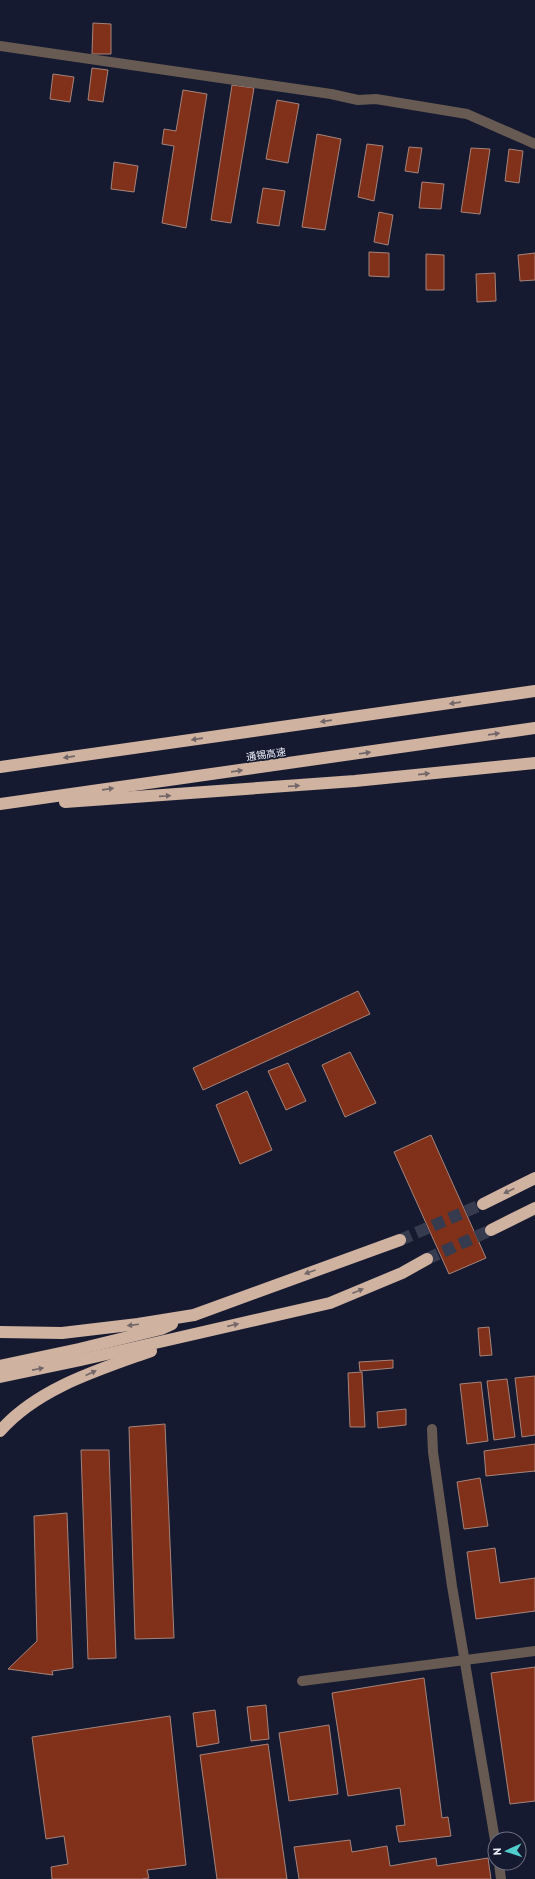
<svg xmlns="http://www.w3.org/2000/svg" width="535" height="1879" font-family="'PT Sans','Noto Sans SC',sans-serif">
	<style>
		.building { fill: #813019; stroke: #a5847b }
		.lines { fill: none; stroke-linecap: round; stroke-linejoin: round }
		.motorway-tunnel { stroke: #373b4f; stroke-width: 12; stroke-dasharray: 12 6; stroke-linecap: butt }
		.minor { stroke: #665a53; stroke-width: 10 }
		.motorway { stroke: #cfb2a0; stroke-width: 12 }
		.oneway { fill: #726668 }
		.labels { text-anchor: middle; stroke-width: 3.5; stroke-linejoin: round; paint-order: stroke }
		.street-label { font-size: 10px; fill: #f1f4fd; stroke: #161a30 }
	</style>
	<rect width="100%" height="100%" fill="#161a30"/>
	<!-- building -->
	<g class="building">
		<path d="M93 23 111 24V54H92Z"/>
		<path d="M92 68 108 70 103 102 88 100Z"/>
		<path d="M53 74 74 77 70 102 50 99Z"/>
		<path d="M232 85 254 88 231 223 211 220Z"/>
		<path d="M183 90 207 94 186 228 162 223 174 146 162 144 164 129 176 131Z"/>
		<path d="M277 100 299 104 288 163 266 159Z"/>
		<path d="M317 134 341 139 325 230 302 227Z"/>
		<path d="M367 144 383 146 374 201 358 197Z"/>
		<path d="M409 147 422 148 418 173 405 171Z"/>
		<path d="M471 148 490 149 480 214 461 212Z"/>
		<path d="M509 149 523 151 519 183 505 181Z"/>
		<path d="M114 162 138 166 134 192 111 189Z"/>
		<path d="M422 182 444 184 441 209 419 208Z"/>
		<path d="M263 188 285 191 279 226 257 223Z"/>
		<path d="M379 212 393 215 388 245 374 242Z"/>
		<path d="M369 252 389 253V277L369 276Z"/>
		<path d="M535 253V280L520 281 518 255Z"/>
		<path d="M426 254 444 255V290H426Z"/>
		<path d="M495 273 496 301 477 302 476 274Z"/>
		<path d="M358 991 370 1014 203 1090 193 1068Z"/>
		<path d="M350 1052 376 1103 345 1117 322 1065Z"/>
		<path d="M288 1063 306 1101 286 1110 268 1071Z"/>
		<path d="M247 1091 272 1150 240 1164 216 1105Z"/>
		<path d="M431 1135 486 1258 449 1274 394 1152Z"/>
		<path d="M489 1327 492 1355 480 1356 478 1328Z"/>
		<path d="M393 1360V1368L360 1371 359 1362Z"/>
		<path d="M362 1372 365 1427H350L348 1373Z"/>
		<path d="M535 1376V1435L522 1437 515 1378Z"/>
		<path d="M507 1379 515 1437 494 1440 487 1381Z"/>
		<path d="M481 1382 488 1441 467 1444 460 1384Z"/>
		<path d="M406 1409V1425L378 1428 377 1412Z"/>
		<path d="M165 1424 174 1638 135 1639 129 1427Z"/>
		<path d="M535 1444V1472V1471L486 1476 484 1451Z"/>
		<path d="M81 1450H109L116 1658 88 1659Z"/>
		<path d="M480 1478 488 1526 464 1529 457 1482Z"/>
		<path d="M67 1513 73 1668 52 1671 53 1675 8 1669 37 1641 34 1516Z"/>
		<path d="M495 1548 500 1583 535 1578V1611L476 1619 467 1552Z"/>
		<path d="M535 1667V1801L510 1804 491 1673Z"/>
		<path d="M424 1678 442 1818 448 1817 451 1836 399 1842 396 1826 405 1825 400 1788 348 1796 332 1693Z"/>
		<path d="M266 1705 269 1739 251 1741 247 1707Z"/>
		<path d="M215 1710 219 1743 197 1747 193 1713Z"/>
		<path d="M170 1716 186 1865 147 1870 149 1878 141 1879H52L51 1867 68 1864 64 1836 46 1839 32 1737Z"/>
		<path d="M329 1725 338 1794 289 1801 279 1733Z"/>
		<path d="M268 1744 287 1879H217L200 1755Z"/>
		<path d="M350 1840 352 1852 387 1846 390 1866 436 1858 437 1866 488 1858 491 1879H299L294 1847Z"/>
	</g>
	<g class="lines">
		<!-- motorway-tunnel -->
		<g class="motorway-tunnel">
			<path d="M400 1240 483 1204"/>
			<path d="M427 1259 491 1230"/>
		</g>
		<!-- minor -->
		<g class="minor">
			<path d="M0 46 331 94 358 100 376 99 467 114 535 144"/>
			<path d="M432 1429 433 1452 452 1586 495 1840"/>
			<path d="M302 1681 535 1651"/>
			<path d="M499 1863 501 1879"/>
		</g>
		<!-- motorway -->
		<g class="motorway">
			<path d="M0 767 535 691"/>
			<path d="M65 802 355 781 535 763"/>
			<path d="M0 804 535 728"/>
			<path d="M483 1204 535 1178"/>
			<path d="M491 1230 535 1208"/>
			<path d="M0 1332 62 1333 138 1324 194 1315 400 1240"/>
			<path d="M0 1366 79 1349 161 1329 172 1324"/>
			<path d="M0 1377 81 1360 330 1303 402 1273 427 1259"/>
			<path d="M0 1431C38 1388 98 1370 151 1351"/>
		</g>
	</g>
	<!-- one-way arrows -->
	<defs><path id="oneway-solid" d="M-6-.8H1V-3.2L6.5 0L1 3.2V.8H-6Z"/></defs>
	<g class="oneway">
		<use href="#oneway-solid" transform="translate(455 703) rotate(172)"/>
		<use href="#oneway-solid" transform="translate(326 721) rotate(172)"/>
		<use href="#oneway-solid" transform="translate(494 734) rotate(-8)"/>
		<use href="#oneway-solid" transform="translate(197 739) rotate(172)"/>
		<use href="#oneway-solid" transform="translate(365 753) rotate(-8)"/>
		<use href="#oneway-solid" transform="translate(69 757) rotate(172)"/>
		<use href="#oneway-solid" transform="translate(237 771) rotate(-8)"/>
		<use href="#oneway-solid" transform="translate(424 774) rotate(-6)"/>
		<use href="#oneway-solid" transform="translate(294 786) rotate(-4)"/>
		<use href="#oneway-solid" transform="translate(108 789) rotate(-8)"/>
		<use href="#oneway-solid" transform="translate(165 796) rotate(-4)"/>
		<use href="#oneway-solid" transform="translate(509 1191) rotate(154)"/>
		<use href="#oneway-solid" transform="translate(310 1272) rotate(160)"/>
		<use href="#oneway-solid" transform="translate(358 1291) rotate(-22)"/>
		<use href="#oneway-solid" transform="translate(133 1325) rotate(173)"/>
		<use href="#oneway-solid" transform="translate(233 1325) rotate(-13)"/>
		<use href="#oneway-solid" transform="translate(38 1369) rotate(-11)"/>
		<use href="#oneway-solid" transform="translate(91 1373) rotate(-25)"/>
	</g>
	<g class="labels">
		<!-- street labels -->
		<g class="street-label">
			<text transform="translate(266 754) rotate(-8)" y="4">通锡高速</text>
		</g>
	</g>
	<!-- north arrow -->
	<g transform="translate(507 1851) rotate(267)"><circle r="19" fill="#161a30" stroke="#6e7182"/>
	<path d="M0-3L7 15L0 10L-7 15Z" fill="#52cdce"/>
	<text y="-6" font-size="11" font-weight="bold" text-anchor="middle" fill="#f1f4fd">N</text>
	</g>
</svg>
